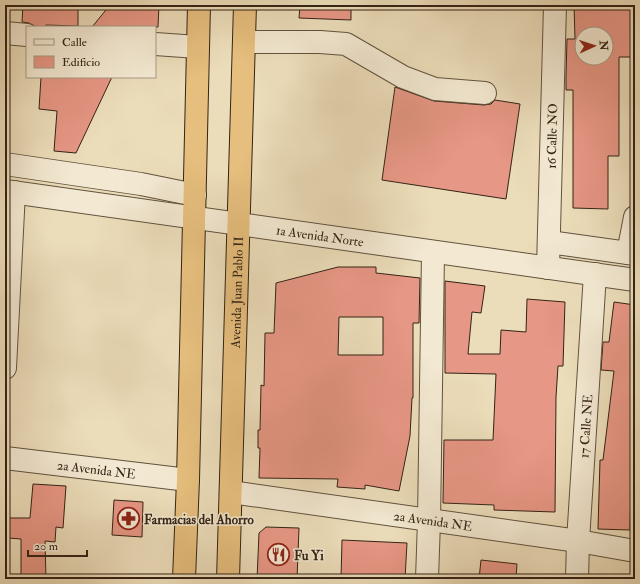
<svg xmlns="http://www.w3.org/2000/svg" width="640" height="584" font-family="'IM FELL Double Pica',serif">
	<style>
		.building { fill: #e79785; stroke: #332315; fill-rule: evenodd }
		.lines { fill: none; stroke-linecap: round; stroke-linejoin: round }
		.minor-casing { stroke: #61523e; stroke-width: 24 }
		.highway-casing { stroke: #332315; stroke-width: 24 }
		.minor { stroke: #f3e9d2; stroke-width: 22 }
		.highway { stroke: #e6be7d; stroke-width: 22 }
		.labels { text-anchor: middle; stroke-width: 3; stroke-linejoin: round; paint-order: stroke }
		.street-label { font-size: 13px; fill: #332315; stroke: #f3e9d2 }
		.poi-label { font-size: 13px; font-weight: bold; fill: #332315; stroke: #f3e9d2; text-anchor: start }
	</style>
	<rect width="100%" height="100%" fill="#ecddba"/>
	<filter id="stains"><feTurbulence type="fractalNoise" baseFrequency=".005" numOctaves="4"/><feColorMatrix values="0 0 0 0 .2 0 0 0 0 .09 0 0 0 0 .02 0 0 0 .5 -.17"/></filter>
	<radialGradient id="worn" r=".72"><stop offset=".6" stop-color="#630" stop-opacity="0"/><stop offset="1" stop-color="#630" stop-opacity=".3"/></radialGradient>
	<!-- building -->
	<g class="building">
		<path d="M23 5H78V26L46 25 45 27H36L29 23 22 22Z"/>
		<path d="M110 5H159L158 27H92Z"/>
		<path d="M300 5H351V20L299 18Z"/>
		<path d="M574 5H635V57H619V156H608V209L573 208V90H566V76L567 39H575ZM582 34H606V58H582Z"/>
		<path d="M41 77H112L76 153 54 151 57 111 39 109Z"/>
		<path d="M395 87 434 101 484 105 491 104 495 100 520 104 506 199 382 180Z"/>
		<path d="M338 267H376V273L420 278 419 323H413V398H412L410 436 399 491 365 485V489L337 487 338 479 259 478 260 448H258V430H260L261 385 264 386 265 333H274L276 283ZM339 317H383V355H338Z"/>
		<path d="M445 281 485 286 481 313 472 312 468 354H500L501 330 526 332 527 299 565 302 563 366H558L556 397 555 512 494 510V505L443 503 444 440H493L496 374 445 373Z"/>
		<path d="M614 302 635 305V488L631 487 630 530 598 529 600 460H603L614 371 601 370 603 342H609Z"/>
		<path d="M33 484 66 486 63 528 56 527 55 542 45 541 46 579H21V539L8 538 9 518H30Z"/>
		<path d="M114 500 143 502 142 537 112 535Z"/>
		<path d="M266 527 299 528 297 579 275 578V579H257L259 533Z"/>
		<path d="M342 540 407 543 405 579H341Z"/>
		<path d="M481 560 517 564 516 579H479Z"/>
	</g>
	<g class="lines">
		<defs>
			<g id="minor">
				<path d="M5 33 27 35"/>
				<path d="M244 42H320L346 44 403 77 435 89 485 93"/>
				<path d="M155 44 198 47"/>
				<path d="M5 164 141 184 195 195"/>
				<path id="s1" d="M5 191 635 280"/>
				<path d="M549 242 635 254"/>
				<path d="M628 253 635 217"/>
				<path id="s2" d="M548 268 555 5"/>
				<path d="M5 368 14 192"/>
				<path id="s3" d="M5 458 188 480"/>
				<path id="s4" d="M231 492 578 541 635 551"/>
				<path d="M427 579 429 521 433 253"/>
				<path id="s5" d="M577 579 578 541 595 274"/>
			</g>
			<g id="highway">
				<path d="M184 579 188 480 199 5"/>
				<path id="s6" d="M228 579 245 5"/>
			</g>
		</defs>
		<!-- minor casing -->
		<use href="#minor" class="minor-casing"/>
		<!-- highway casing -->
		<use href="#highway" class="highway-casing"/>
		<!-- minor -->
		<use href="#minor" class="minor"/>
		<!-- highway -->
		<use href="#highway" class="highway"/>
	</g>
	<!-- icons -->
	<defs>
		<symbol id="pharmacy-ring" viewBox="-11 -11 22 22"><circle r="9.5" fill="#f3e9d2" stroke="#8f2418" stroke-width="1.5"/><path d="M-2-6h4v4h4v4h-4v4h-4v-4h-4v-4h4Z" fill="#8f2418"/></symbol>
		<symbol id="restaurant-ring" viewBox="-11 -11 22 22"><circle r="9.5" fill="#f3e9d2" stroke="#8f2418" stroke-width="1.5"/><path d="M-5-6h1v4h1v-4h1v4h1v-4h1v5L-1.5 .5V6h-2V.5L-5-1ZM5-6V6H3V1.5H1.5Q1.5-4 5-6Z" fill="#8f2418"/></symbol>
	</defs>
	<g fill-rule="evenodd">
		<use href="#pharmacy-ring" x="116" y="506" width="25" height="25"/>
		<use href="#restaurant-ring" x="266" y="542" width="25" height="25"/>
	</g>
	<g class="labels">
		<!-- street labels -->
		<g class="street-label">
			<text dy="5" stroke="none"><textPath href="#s2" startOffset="132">16 Calle NO</textPath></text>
			<text dy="5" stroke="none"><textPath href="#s1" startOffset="318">1a Avenida Norte</textPath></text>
			<text dy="5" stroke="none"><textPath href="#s6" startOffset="287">Avenida Juan Pablo II</textPath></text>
			<text dy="5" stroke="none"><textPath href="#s5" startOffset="153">17 Calle NE</textPath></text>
			<text dy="5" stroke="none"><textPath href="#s3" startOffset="92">2a Avenida NE</textPath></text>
			<text dy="5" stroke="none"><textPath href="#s4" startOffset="204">2a Avenida NE</textPath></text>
		</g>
		<!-- poi labels -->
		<g class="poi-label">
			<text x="144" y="524">Farmacias del Ahorro</text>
			<text x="294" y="560">Fu Yi</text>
		</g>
	</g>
	<!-- margin -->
	<rect width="640" height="584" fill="none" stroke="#ecddba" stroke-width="20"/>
	<rect x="6" y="6" width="628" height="572" fill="none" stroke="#332315" stroke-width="2"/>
	<rect x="10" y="10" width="620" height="564" fill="none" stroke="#332315"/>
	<!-- legend -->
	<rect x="26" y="26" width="130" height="52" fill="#f3e9d2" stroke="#a69a86"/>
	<rect x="34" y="39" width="20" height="6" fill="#f3e9d2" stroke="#a69a86"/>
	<text x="62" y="46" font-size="12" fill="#332315">Calle</text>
	<rect x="34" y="56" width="20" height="12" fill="#e79785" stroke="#a69a86"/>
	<text x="62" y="66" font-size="12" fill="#332315">Edificio</text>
	<!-- north arrow -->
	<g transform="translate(594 46) rotate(87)"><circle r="19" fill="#f3e9d2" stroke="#a69a86"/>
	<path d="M0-3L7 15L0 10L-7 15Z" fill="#8f2418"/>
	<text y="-6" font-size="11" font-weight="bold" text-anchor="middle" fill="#332315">N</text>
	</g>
	<!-- scale -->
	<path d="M28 550v6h59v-6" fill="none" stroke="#332315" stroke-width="2"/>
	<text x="34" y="550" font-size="12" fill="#332315" stroke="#f3e9d2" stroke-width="3" paint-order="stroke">20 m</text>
	<rect width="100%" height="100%" filter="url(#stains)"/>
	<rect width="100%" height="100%" fill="url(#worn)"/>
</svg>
